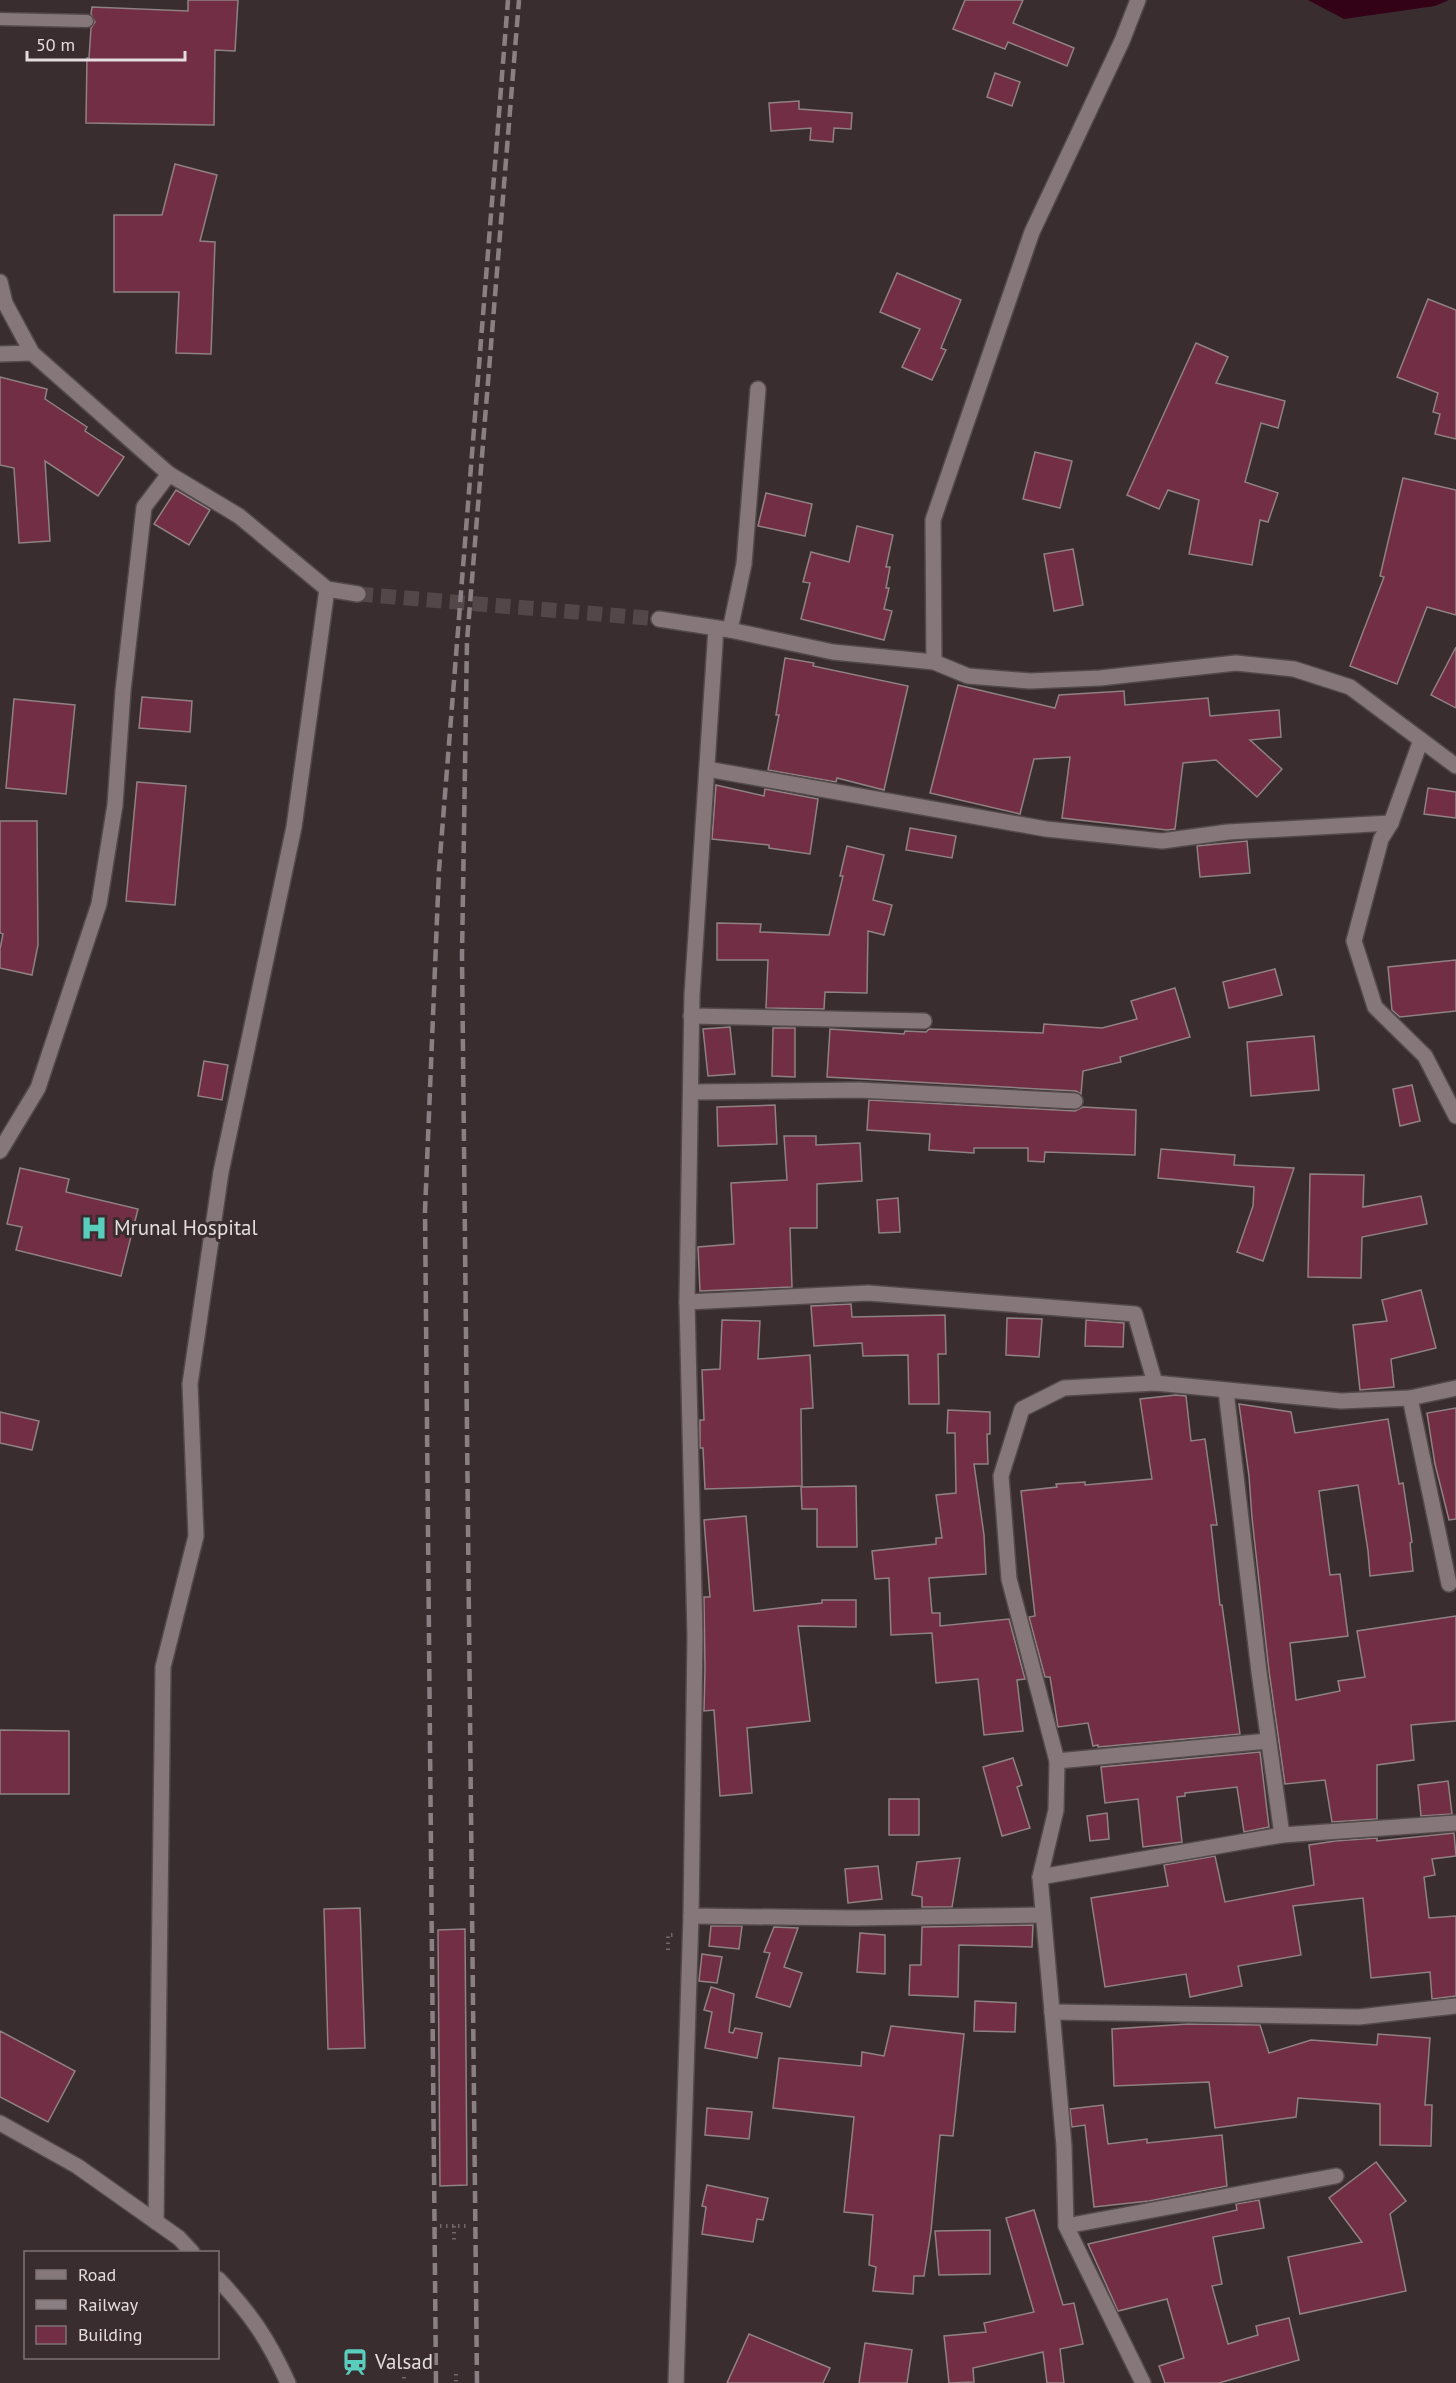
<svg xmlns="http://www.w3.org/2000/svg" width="1456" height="2383" font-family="'PT Sans',sans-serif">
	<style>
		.water { fill: #330216 }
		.building { fill: #722e44; stroke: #8f8184; stroke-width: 1.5 }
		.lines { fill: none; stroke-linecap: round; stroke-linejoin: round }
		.tertiary-tunnel { stroke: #53474a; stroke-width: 15; stroke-dasharray: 15 8; stroke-linecap: butt }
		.service-casing { stroke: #53494b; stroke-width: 15 }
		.minor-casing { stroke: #53494b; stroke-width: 18 }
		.tertiary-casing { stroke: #53494b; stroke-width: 18 }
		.path { stroke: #72676a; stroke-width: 4; stroke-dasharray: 1.5 4.5; stroke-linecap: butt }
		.service { stroke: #85777a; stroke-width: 12 }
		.minor { stroke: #85777a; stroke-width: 15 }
		.tertiary { stroke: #85777a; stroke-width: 15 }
		.rail { stroke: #8a8083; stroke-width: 4.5; stroke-dasharray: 12 6; stroke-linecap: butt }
		.labels { text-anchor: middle; stroke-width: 6; stroke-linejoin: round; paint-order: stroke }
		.poi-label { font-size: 21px; fill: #e4dcde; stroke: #392d30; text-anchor: start }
	</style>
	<rect width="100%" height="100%" fill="#392d30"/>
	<!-- water -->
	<path class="water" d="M1308 0H1449L1435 6 1344 19Z"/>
	<!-- building -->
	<g class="building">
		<path d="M188 0H238L235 51 215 50 214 125 86 123 87 58H89L91 28 95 22 91 14 92 7 188 11Z"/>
		<path d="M965 0H1023L1013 23 1074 48 1067 66 1008 42 1005 49 953 29Z"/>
		<path d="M995 73 1020 82 1012 106 987 97Z"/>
		<path d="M799 101V109L852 113 851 129 834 128 833 142 810 140 811 128 771 131 769 103Z"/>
		<path d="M175 164 217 175 200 241 215 242 211 354 176 353 179 292H114V215H162Z"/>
		<path d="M897 273 961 300 941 348 946 350 932 380 902 367 920 329 880 312Z"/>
		<path d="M1428 299 1456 310V439L1435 434 1440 414 1433 412 1438 393 1397 377Z"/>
		<path d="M1196 343 1228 357 1216 383 1285 401 1278 428 1261 423 1245 482 1278 493 1268 522 1260 520 1252 565 1189 554 1199 500 1168 490 1159 509 1127 495Z"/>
		<path d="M0 377 47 389 45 399 87 427 85 431 124 457 98 496 45 461 50 541 19 543 14 468 0 465Z"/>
		<path d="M1035 452 1072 461 1060 508 1023 499Z"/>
		<path d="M1403 478 1456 490V615L1427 607 1397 684 1350 666 1384 577 1380 576Z"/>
		<path d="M176 490 210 510 189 545 154 524Z"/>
		<path d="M766 493 812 504 805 536 758 526Z"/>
		<path d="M857 526 893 535 886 567H890L886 588H889L884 609 892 611 884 640 801 619 810 583 803 582 811 552 849 562Z"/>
		<path d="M1073 549 1083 605 1054 611 1044 554Z"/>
		<path d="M1456 647V708L1431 695Z"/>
		<path d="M785 658 814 663 813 666 908 686 884 790 837 778 836 782 768 770 779 715H776Z"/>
		<path d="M958 685 1055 708 1059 695 1124 691 1125 705 1208 698 1210 716 1279 710 1281 737 1250 740 1282 769 1257 797 1216 760 1183 763 1175 829 1167 830 1062 818 1070 757 1034 759 1020 814 930 793Z"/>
		<path d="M142 697 192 701 190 732 139 728Z"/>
		<path d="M14 699 75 705 66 794 6 788Z"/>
		<path d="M137 782 186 786 175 905 126 901Z"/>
		<path d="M716 785 764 796 765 789 818 799 810 854 769 848V845L712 839Z"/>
		<path d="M1428 788 1456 792V818L1424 814Z"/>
		<path d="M0 821H37L38 945 32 975 0 968V949L3 934 0 933Z"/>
		<path d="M910 828 956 836 952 858 906 850Z"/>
		<path d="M1247 841 1250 873 1200 877 1197 846Z"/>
		<path d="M847 846 884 855 873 900 892 905 884 935 868 931 867 993 825 992 824 1009 766 1008 768 960H717V923L761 924 760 932 829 935 843 876H840Z"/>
		<path d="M1456 960V1011L1400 1017 1392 1010 1388 967Z"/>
		<path d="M1275 969 1282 995 1229 1008 1223 982Z"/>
		<path d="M1175 988 1190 1037 1120 1057 1121 1062 1083 1071 1081 1094 1076 1091 827 1077 830 1029 904 1034 905 1031 926 1032 929 1029 1043 1033 1044 1024 1102 1028 1137 1019 1131 1001Z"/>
		<path d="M730 1027 735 1074 708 1076 703 1029Z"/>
		<path d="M773 1028H795V1077L772 1076Z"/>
		<path d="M1314 1036 1319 1090 1251 1096 1247 1042Z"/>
		<path d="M204 1061 228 1065 222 1100 198 1096Z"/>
		<path d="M1412 1085 1420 1121 1400 1126 1393 1089Z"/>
		<path d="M869 1100 1075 1111 1083 1107 1136 1110 1135 1155 1045 1152 1044 1162 1028 1161V1148H974V1153L929 1150 930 1134 867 1130Z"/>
		<path d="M775 1105 777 1144 718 1146 717 1107Z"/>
		<path d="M784 1136H816V1145L860 1143 862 1181 817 1184V1228H790L792 1287 700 1291 698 1247 734 1244 731 1183 787 1180Z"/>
		<path d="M1161 1149 1235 1155 1234 1165 1294 1168 1263 1261 1237 1252 1253 1206 1254 1187 1158 1178Z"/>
		<path d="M20 1168 69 1179 66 1192 138 1209 121 1276 16 1250 22 1227 7 1224Z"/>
		<path d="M1310 1174 1364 1175 1363 1207 1421 1196 1427 1224 1362 1237 1361 1278 1308 1277Z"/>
		<path d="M898 1198 900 1232 879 1233 877 1200Z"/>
		<path d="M1421 1290 1436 1348 1391 1359 1394 1387 1360 1390 1353 1325 1387 1321 1382 1300Z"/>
		<path d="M851 1304 852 1317 945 1315 946 1354H938L939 1404H909L908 1355 863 1356 862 1343 814 1346 811 1306Z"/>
		<path d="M1007 1318 1042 1319 1039 1357 1006 1355Z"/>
		<path d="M722 1320 760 1321 758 1359 810 1355 813 1408 801 1409 802 1486 705 1489 703 1448H700V1420H704L702 1370 720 1369Z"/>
		<path d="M1086 1320 1124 1323 1123 1347 1085 1346Z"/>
		<path d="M1176 1395 1186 1396 1191 1441 1205 1439 1217 1525H1211L1220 1605H1222L1240 1734 1098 1747V1745L1093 1746 1088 1723 1058 1727 1050 1677H1045L1029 1617 1035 1616 1021 1491 1057 1487 1056 1484 1085 1482V1485L1152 1479 1140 1399Z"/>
		<path d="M1239 1404 1291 1412 1295 1433 1388 1419 1399 1484 1403 1483 1412 1542 1410 1543 1413 1571 1370 1576 1368 1551 1358 1485 1319 1491 1330 1575 1340 1574 1348 1636 1290 1643 1296 1700 1340 1691 1338 1681 1365 1677 1357 1631 1456 1616V1721L1411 1725 1414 1760 1377 1765V1819L1332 1822 1325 1780 1285 1784 1269 1671 1252 1518 1249 1476Z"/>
		<path d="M1456 1408V1519L1449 1520 1435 1464 1427 1413Z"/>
		<path d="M948 1410 990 1412V1434H987L988 1464H974L984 1535 986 1574 929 1578 932 1613H940V1626L1009 1619 1025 1679 1017 1680 1023 1731 984 1735 978 1679 936 1683 932 1633 891 1635 889 1578 875 1579 872 1551 936 1544V1538H942L936 1495 956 1493 955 1433H947Z"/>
		<path d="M0 1412 39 1421 32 1450 0 1443Z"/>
		<path d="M856 1486 857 1547H817V1509H802L801 1487Z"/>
		<path d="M746 1516 754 1611 822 1603V1600H856V1627L798 1626 810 1721 747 1728 752 1793 720 1796 714 1710 704 1711 705 1669 704 1597H710L704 1520Z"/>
		<path d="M0 1730 69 1731V1794H0Z"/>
		<path d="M1260 1752 1269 1827 1244 1832 1237 1787 1185 1793V1796L1177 1797 1182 1842 1143 1847 1138 1799 1105 1803 1101 1767Z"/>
		<path d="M1013 1758 1022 1785 1017 1787 1030 1828 1002 1836 983 1767Z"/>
		<path d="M1448 1781 1452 1814 1421 1816 1418 1785Z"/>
		<rect x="889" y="1799" width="30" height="36"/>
		<path d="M1107 1813 1109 1839 1090 1841 1087 1816Z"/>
		<path d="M1454 1833 1456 1856 1432 1859 1435 1875 1424 1877 1429 1918 1456 1916V1996L1432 1999 1430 1972 1371 1978 1363 1898 1293 1906 1301 1955 1238 1966 1242 1986 1190 1997 1186 1974 1105 1987 1091 1898 1168 1886 1164 1865 1215 1856 1225 1902 1314 1885 1309 1845 1335 1841 1377 1838V1841Z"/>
		<path d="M960 1858 952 1907H922V1897L912 1895 917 1862Z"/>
		<path d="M878 1866 882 1899 848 1903 845 1869Z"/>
		<path d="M360 1908 365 2048 328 2049 324 1909Z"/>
		<path d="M1033 1925 1032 1947 959 1945 958 1997 909 1995 910 1965H921L922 1927Z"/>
		<path d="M711 1926H742L739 1949 709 1946Z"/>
		<path d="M774 1927 798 1928 784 1967 802 1973 790 2007 756 1997 770 1953 764 1952Z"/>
		<path d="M465 1929 467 2185 440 2186 438 1930Z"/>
		<path d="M860 1933 885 1935V1974L857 1972Z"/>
		<path d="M702 1954 722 1957 717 1983 699 1981Z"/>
		<path d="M711 1987 734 1994 729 2032 733 2033 735 2028 762 2033 757 2058 705 2048 712 2012 704 2010Z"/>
		<path d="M975 2001 1016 2003 1015 2032 974 2031Z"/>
		<path d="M1188 2024 1260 2025 1269 2053 1311 2040 1377 2045 1378 2034 1430 2038 1425 2105H1432L1431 2146 1380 2145V2104L1298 2098 1296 2117 1215 2128 1209 2082 1114 2086 1112 2029Z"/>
		<path d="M891 2026 964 2034 953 2136 940 2135 931 2231 924 2276H914L913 2294 873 2291 876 2267 869 2265 873 2215 844 2212 854 2117 773 2108 779 2058 861 2066 862 2052 884 2056Z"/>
		<path d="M0 2031 75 2071 48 2122 0 2097Z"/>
		<path d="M1103 2105 1108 2144 1147 2139V2143L1222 2135 1227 2186 1149 2201 1094 2207 1085 2125 1072 2127 1070 2109Z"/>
		<path d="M707 2108 752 2112 749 2139 705 2135Z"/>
		<path d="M1376 2162 1406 2201 1390 2214 1406 2291 1300 2314 1288 2257 1362 2242 1329 2198Z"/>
		<path d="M707 2185 768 2198 763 2220 757 2219 753 2242 702 2234 706 2207 702 2206Z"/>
		<path d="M1259 2200 1264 2228 1213 2237 1222 2284 1212 2286 1228 2344 1258 2335 1256 2326 1289 2318 1299 2360 1219 2383H1165L1159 2366 1184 2358 1167 2299 1118 2311 1088 2244 1237 2210 1236 2204Z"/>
		<path d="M1034 2210 1063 2305 1074 2303 1083 2344 1060 2349 1064 2383H1047L1043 2352 973 2368 974 2382 949 2383 944 2336 986 2332 984 2323 1034 2312 1006 2218Z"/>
		<path d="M990 2230V2274L939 2275 935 2231Z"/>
		<path d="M749 2334 830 2368 823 2383H727Z"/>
		<path d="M865 2343 912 2350 907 2383H859Z"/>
	</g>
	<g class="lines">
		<!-- tertiary-tunnel -->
		<path class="tertiary-tunnel" d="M358 594 659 619"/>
		<defs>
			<path id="service" d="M0 19 87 21"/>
			<g id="minor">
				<path d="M730 630 744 564 758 389"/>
				<path d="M934 662 933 520 1032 232 1122 41 1138 0"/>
				<path d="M707 769 1046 829 1162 841 1228 832 1391 823"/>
				<path d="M691 1016 924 1021"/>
				<path d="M691 1092 859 1090 1075 1101"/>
				<path d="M0 1151 38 1088 99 904 115 805 123 691 144 507 169 474"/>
				<path d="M687 1302 868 1293 1135 1314 1155 1383"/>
				<path d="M1226 1391 1259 1672 1282 1835"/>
				<path d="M1410 1398 1449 1584"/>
				<path d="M1057 1761 1268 1741"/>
				<path d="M1040 1877 1282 1835 1456 1823"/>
				<path d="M691 1916 854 1918 1043 1915"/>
				<path d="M1052 2012 1359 2017 1456 2006"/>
				<path d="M156 2222 163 1667 196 1536 190 1384 221 1172 294 827 327 589"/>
				<path d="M1066 2226 1336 2176"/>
				<path d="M676 2383 691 1916 695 1636 687 1302 692 995 716 628"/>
			</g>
			<g id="tertiary">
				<path d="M0 282 5 303 32 353 169 474 239 516 327 589 358 594"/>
				<path d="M0 354 32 353"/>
				<path d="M659 619 730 630 833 652 934 662 968 676 1030 681 1100 678 1236 663 1294 669 1350 687 1456 766"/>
				<path d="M1421 740 1391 823 1381 839 1354 941 1375 1007 1425 1056 1456 1116"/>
				<path d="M0 2123 77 2166 179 2238 192 2252"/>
				<path d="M218 2279C251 2314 268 2339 288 2383"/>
				<path d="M1143 2383 1066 2226 1064 2146 1040 1877 1056 1810 1057 1761 1009 1579 1001 1476 1022 1409 1064 1388 1155 1383 1341 1401 1410 1398 1456 1388"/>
			</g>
		</defs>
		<!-- service casing -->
		<use href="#service" class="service-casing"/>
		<!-- minor casing -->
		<use href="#minor" class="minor-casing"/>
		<!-- tertiary casing -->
		<use href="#tertiary" class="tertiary-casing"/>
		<!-- path -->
		<g class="path">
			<path d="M668 1950V1935H674"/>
			<path d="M440 2226H467"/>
			<path d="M454 2226V2240"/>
			<path d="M456 2374V2383"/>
			<path d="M404 2377V2383"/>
		</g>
		<!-- service -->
		<use href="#service" class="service"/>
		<!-- minor -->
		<use href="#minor" class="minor"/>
		<!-- tertiary -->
		<use href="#tertiary" class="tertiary"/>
		<!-- rail -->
		<g class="rail">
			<path d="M436 2383 425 1211 439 870 508 0"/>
			<path d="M477 2383 462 956 467 641 519 0"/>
		</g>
	</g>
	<!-- icons -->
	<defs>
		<symbol id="hospital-bare" viewBox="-9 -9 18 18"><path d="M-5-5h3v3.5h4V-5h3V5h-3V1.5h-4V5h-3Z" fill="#5acebd" stroke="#392d30" stroke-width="2.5" paint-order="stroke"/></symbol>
		<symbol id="station-bare" viewBox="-9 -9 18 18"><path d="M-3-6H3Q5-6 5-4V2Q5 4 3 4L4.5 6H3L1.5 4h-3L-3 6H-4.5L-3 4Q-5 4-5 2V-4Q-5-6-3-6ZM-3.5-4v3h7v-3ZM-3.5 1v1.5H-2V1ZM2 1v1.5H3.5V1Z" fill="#5acebd" stroke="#392d30" stroke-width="2.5" paint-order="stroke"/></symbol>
	</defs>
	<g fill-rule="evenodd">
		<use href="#hospital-bare" x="75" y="1209" width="38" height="38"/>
		<use href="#station-bare" x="336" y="2343" width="38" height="38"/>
	</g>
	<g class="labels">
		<!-- poi labels -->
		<g class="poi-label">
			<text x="114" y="1235">Mrunal Hospital</text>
			<text x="375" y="2369">Valsad</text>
		</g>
	</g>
	<!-- legend -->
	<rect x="24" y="2251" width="195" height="108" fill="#392d30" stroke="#7d7376" stroke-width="1.5"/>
	<rect x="36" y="2270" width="30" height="9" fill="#85777a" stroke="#7d7376" stroke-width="1.5"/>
	<text x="78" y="2281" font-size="18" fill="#e4dcde">Road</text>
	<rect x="36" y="2300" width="30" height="9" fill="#8a8083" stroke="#7d7376" stroke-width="1.5"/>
	<text x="78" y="2311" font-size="18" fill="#e4dcde">Railway</text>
	<rect x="36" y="2326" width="30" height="18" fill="#722e44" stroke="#7d7376" stroke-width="1.5"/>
	<text x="78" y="2341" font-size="18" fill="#e4dcde">Building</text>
	<!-- scale -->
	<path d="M27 51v9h158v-9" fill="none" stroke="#e4dcde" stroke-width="3"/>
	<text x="36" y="51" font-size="18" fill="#e4dcde" stroke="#392d30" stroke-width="4.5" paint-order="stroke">50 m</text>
</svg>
